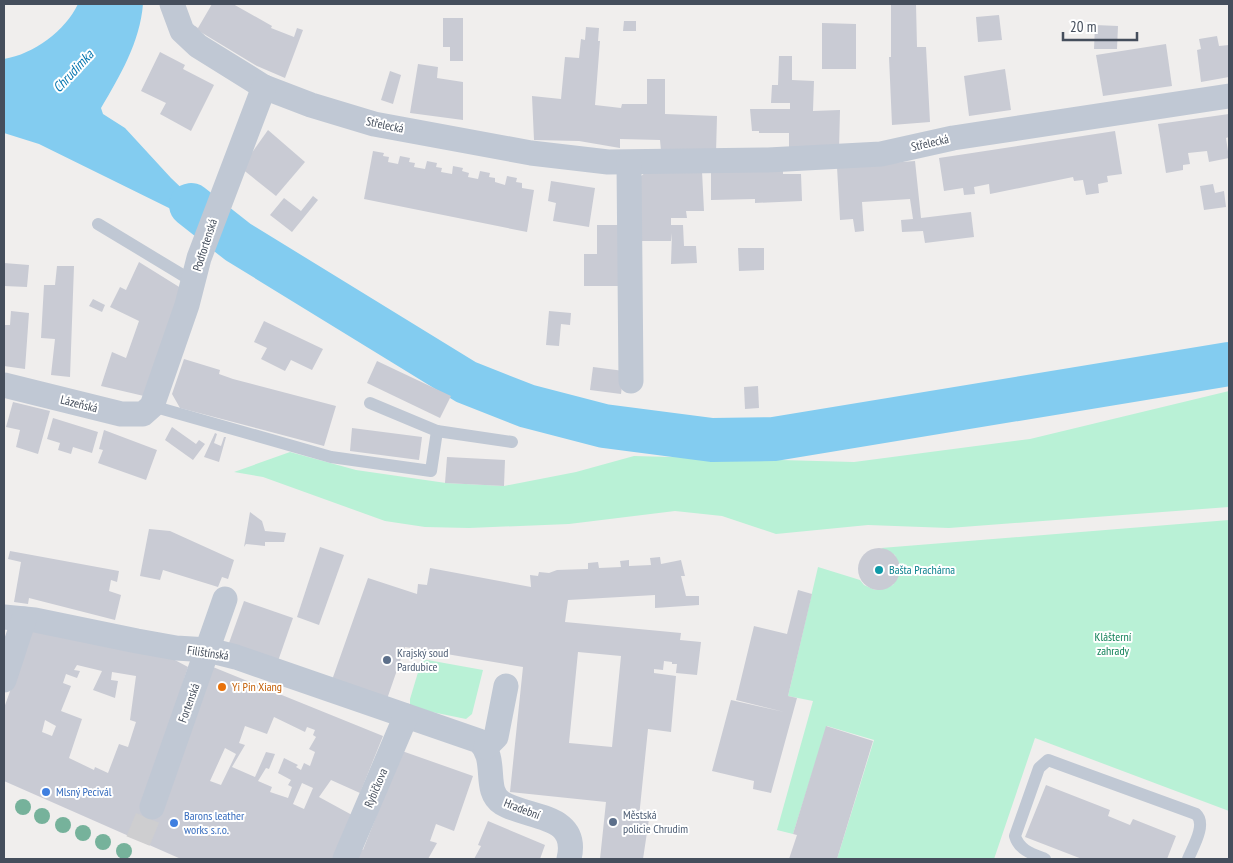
<svg xmlns="http://www.w3.org/2000/svg" width="1233" height="863" font-family="'PT Sans Narrow',sans-serif">
	<style>
		.green { fill: #b9f1d6 }
		.water { fill: #83ccf0 }
		.lines { fill: none; stroke-linecap: round; stroke-linejoin: round }
		.river { stroke: #83ccf0; stroke-width: 44 }
		.building { fill: #c9cbd4; fill-rule: evenodd }
		.street-tunnel { stroke: #ceced0; stroke-width: 25; stroke-dasharray: 25 12; stroke-linecap: butt }
		.lane { stroke: #c0c8d4; stroke-width: 12 }
		.street { stroke: #c0c8d4; stroke-width: 25 }
		.tree { fill: #76b29b }
		.culture-dot { fill: #0f9aa8; stroke: #fff; stroke-width: 2 }
		.service-dot { fill: #5c6f8a; stroke: #fff; stroke-width: 2 }
		.food-dot { fill: #e8710a; stroke: #fff; stroke-width: 2 }
		.shop-dot { fill: #3f7fe0; stroke: #fff; stroke-width: 2 }
		.labels { text-anchor: middle; stroke-width: 4; stroke-linejoin: round; paint-order: stroke }
		.street-label { font-size: 12px; fill: #454e5c; stroke: #fff }
		.culture-label { font-size: 12px; fill: #0d838f; stroke: #fff; text-anchor: start }
		.park-label { font-size: 12px; fill: #128158; stroke: #fff }
		.service-label { font-size: 12px; fill: #4e5e75; stroke: #fff; text-anchor: start }
		.food-label { font-size: 12px; fill: #c56008; stroke: #fff; text-anchor: start }
		.shop-label { font-size: 12px; fill: #366cbe; stroke: #fff; text-anchor: start }
		.water-label { font-size: 14px; font-style: italic; fill: #0575af; stroke: #fff }
	</style>
	<rect width="100%" height="100%" fill="#f0eeed"/>
	<!-- green -->
	<g class="green">
		<path d="M1229 391V507L949 528 868 525 776 534 722 516 675 511 569 524 469 528 425 527 385 521 263 477 234 472 290 452 356 470 446 483 504 486 576 472 634 456 854 462 1030 439Z"/>
		<path d="M1229 520V811L1035 738 994 859H837L874 740 827 726 793 834 777 830 813 701 788 696 818 567 860 580 864 585 875 590 893 585 900 571 895 555 881 548Z"/>
		<path d="M422 659 483 670 472 714 466 719 427 711 410 705V699Z"/>
	</g>
	<!-- water -->
	<path class="water" d="M78 4H143C140 42 120 76 101 108L103 114 125 128 171 178 238 242 39 144 4 133V59C34 54 65 31 78 4Z"/>
	<g class="lines">
		<!-- river -->
		<path class="river" d="M191 205 238 242 466 382 527 406 604 426 712 440 774 439 1229 364"/>
	</g>
	<!-- building -->
	<g class="building">
		<path d="M212 4H233L272 26 271 28 294 37 297 28 303 30 285 78 257 66 194 28 195 26 198 28Z"/>
		<path d="M891 4H916L917 47H926L930 122 892 125 889 57H891Z"/>
		<path d="M999 15 1002 40 978 42 976 17Z"/>
		<path d="M443 18H463V61H450V47H443Z"/>
		<path d="M624 21H636V31H623Z"/>
		<path d="M822 23 856 24V69H822Z"/>
		<path d="M1095 25 1118 26 1117 49H1094Z"/>
		<path d="M586 27 599 28 598 41H600L595 105 621 108 622 104H647V79H665V114L717 116 716 153 661 151 660 140 620 139V148L579 141 534 140 532 96 561 99 565 57 579 58 581 39 585 40Z"/>
		<path d="M1217 36 1219 46 1229 45V77L1201 82 1197 50 1201 49 1199 39Z"/>
		<path d="M1166 44 1172 86 1103 96 1096 55Z"/>
		<path d="M160 52 185 65 183 69 214 85 191 131 160 114 166 103 141 91Z"/>
		<path d="M779 56H792V80L814 81 813 111 840 110 839 150H789V133H759V131H752L750 109H790V103H771L772 85H778Z"/>
		<path d="M418 64 438 67 437 78 463 82V120L410 113Z"/>
		<path d="M1005 69 1011 110 969 116 964 76Z"/>
		<path d="M390 71 401 75 393 104 381 100Z"/>
		<path d="M1229 114V137L1226 138 1229 158 1209 162 1207 151 1188 153 1190 164 1183 165V170L1166 173 1158 124Z"/>
		<path d="M268 130 305 162 276 196 241 168Z"/>
		<path d="M1115 131 1122 174 1107 176 1108 182 1098 184 1099 193 1086 195 1083 180 1074 181 1073 177 990 194 989 184 974 187 975 194 964 195 963 188 944 191 939 158Z"/>
		<path d="M373 151 384 153 383 156 389 157 388 162 398 164 400 156 410 158 409 162 415 163 414 167 425 169 427 161 437 163 436 167 442 168 441 172 452 174 453 166 463 168 462 171 469 173 468 177 478 179 480 171 490 173 489 177 495 178V182L505 185 507 176 517 178 516 182 522 183V188L534 190 527 232 364 199Z"/>
		<path d="M915 161 921 218 971 212 974 237 925 243 923 231 902 232 901 220 913 219 910 199 862 202 864 231 855 232 853 219 840 220 837 167Z"/>
		<path d="M783 169V174H801L802 201 755 203V199L711 200V171Z"/>
		<path d="M702 171 704 211H686L687 218H671V225H683L684 246H696L697 263 671 264 672 233 671 241H642L640 177 646 172Z"/>
		<path d="M551 181 595 188 589 227 553 221 556 203 548 201Z"/>
		<path d="M1213 184 1215 193 1224 191 1226 207 1204 210 1200 186Z"/>
		<path d="M313 196 318 200 292 232 270 215 284 198 301 211Z"/>
		<path d="M597 225H623L624 286H584V254H597Z"/>
		<path d="M738 248H764V270L739 271Z"/>
		<path d="M139 262 184 290 144 396 101 386 112 352 126 358 139 321 110 307 120 287 126 290Z"/>
		<path d="M4 263 29 265 27 287 4 286Z"/>
		<path d="M57 266H74L70 377 51 375 55 339 41 338 44 285H55Z"/>
		<path d="M93 299 105 305 102 312 89 306Z"/>
		<path d="M11 311 29 313 25 369 4 366V325H10Z"/>
		<path d="M549 311 571 313 570 325 561 324 559 346 546 345Z"/>
		<path d="M264 321 323 349 312 370 291 360 285 371 261 359 267 348 254 342Z"/>
		<path d="M184 359 220 370 219 374 233 379 336 406 324 446 180 408 172 394Z"/>
		<path d="M377 361 451 396 440 418 367 383Z"/>
		<path d="M593 367 624 371 621 394 590 390Z"/>
		<path d="M758 386 759 408 745 409 744 387Z"/>
		<path d="M13 402 50 411 38 454 16 447 20 430 6 427Z"/>
		<path d="M53 418 98 432 92 453 73 447 71 454 58 450 60 443 47 439Z"/>
		<path d="M172 427 196 444 199 440 205 444 193 460 165 440Z"/>
		<path d="M352 428 422 437 419 460 350 451Z"/>
		<path d="M104 430 157 450 146 480 98 463 103 450 99 449Z"/>
		<path d="M215 433 217 434 214 443 221 446 224 437H226L219 462 204 457Z"/>
		<path d="M447 457 505 460 504 486 445 483Z"/>
		<path d="M250 512 262 521 265 531 286 533 284 542H265V546L246 544 244 547Z"/>
		<path d="M149 529 170 531 234 560 228 579 222 577 218 587 163 570 160 580 140 576Z"/>
		<path d="M320 547 344 555 319 625 297 617Z"/>
		<circle cx="879" cy="569" r="21"/>
		<path d="M10 551 119 571 117 582 111 580 109 591 121 595 115 620 29 598 28 604 14 602 21 562 8 559Z"/>
		<path d="M660 557 661 564 681 560 685 576H681L686 596H699V605L655 608V595L568 600 565 622 681 633 680 640 701 642 697 675 676 673 677 664H672V662L664 661 663 670 654 669V673L676 676 671 732 648 729 639 817 649 819 643 859H600L606 802 510 792 523 667 405 647 387 699 332 680 368 578 417 594 418 584 427 585 430 568 531 587 530 575 538 576 539 572 549 573 557 570 588 569V563L598 562 599 568 621 567 620 561 629 560V566L651 565 650 558ZM578 652 621 656 612 747 569 743Z"/>
		<path d="M798 590 812 594 788 696 797 698 771 793 753 789 754 781 712 771 731 700 784 712 736 700 754 626 787 634Z"/>
		<path d="M244 601 293 618 278 661 229 643Z"/>
		<path d="M32 630 173 659 188 667 172 716 213 667 383 736 360 793 331 780 319 797 352 815 336 859H181L4 781V708ZM77 665 102 671 93 690 115 698 118 681 111 680 112 672 136 676 130 720 136 722 128 747 119 744 108 773 95 767 94 770 69 758 82 719 61 711 71 686 63 683 66 674 77 678 80 671 74 670ZM274 717 305 732 307 727 315 730 313 735 316 737 309 749 315 752 310 766 304 763 301 770 296 767 298 765 284 758 278 773 291 780 288 785 292 787 288 798 270 792 272 787 258 781 266 768 269 769 275 754 266 752 255 777 232 767 245 745 239 743 245 726 267 734ZM45 720 56 726 52 736 42 732ZM225 748 236 754 221 785 210 781ZM302 783 313 788 304 809 293 804Z"/>
		<path d="M826 726 873 741 837 859H789L797 835 793 834Z"/>
		<path d="M402 751 473 776 454 831 436 824 430 841 437 843 428 859H357L361 849 363 850Z"/>
		<path d="M1046 785 1110 810 1108 816 1130 825 1133 819 1176 836 1167 859H1082L1025 837Z"/>
		<path d="M488 821 545 845 540 859H474L480 848 481 846 478 845Z"/>
	</g>
	<g class="lines">
		<!-- street-tunnel -->
		<path class="street-tunnel" d="M138 841 152 807"/>
		<!-- lane -->
		<g class="lane">
			<path d="M98 224 194 282"/>
			<path d="M152 406 331 457 431 471 437 431 370 403"/>
			<path d="M437 431 512 442"/>
			<path d="M1045 859C1032 854 1019 850 1015 836L1039 768 1048 760 1196 814C1207 824 1193 847 1188 859"/>
		</g>
		<!-- street -->
		<g class="street">
			<path d="M172 4 182 31 198 46 264 87 311 105 374 124 531 153 608 162 768 160 881 154 953 138 1229 96"/>
			<path d="M629 163 631 381"/>
			<path d="M4 385 121 414H143L152 406 187 305 199 258 264 87"/>
			<path d="M4 617 35 620 137 641 176 648 208 650 236 657 479 741C499 759 482 790 502 803 528 819 580 813 569 859"/>
			<path d="M4 680 24 619"/>
			<path d="M486 747 496 737 506 686"/>
			<path d="M152 807 225 599"/>
			<path d="M345 859 406 716"/>
		</g>
	</g>
	<!-- trees -->
	<g class="tree">
		<circle cx="23" cy="807" r="8"/>
		<circle cx="42" cy="816" r="8"/>
		<circle cx="63" cy="825" r="8"/>
		<circle cx="83" cy="833" r="8"/>
		<circle cx="103" cy="842" r="8"/>
		<circle cx="124" cy="851" r="8"/>
	</g>
	<!-- markers -->
	<circle class="culture-dot" cx="879" cy="570" r="5"/>
	<g class="service-dot">
		<circle cx="387" cy="660" r="5"/>
		<circle cx="613" cy="822" r="5"/>
	</g>
	<circle class="food-dot" cx="222" cy="687" r="5"/>
	<g class="shop-dot">
		<circle cx="46" cy="792" r="5"/>
		<circle cx="174" cy="823" r="5"/>
	</g>
	<g class="labels">
		<!-- street labels -->
		<g class="street-label">
			<text transform="translate(385 125) rotate(12)" y="4">Střelecká</text>
			<text transform="translate(930 143) rotate(-13)" y="4">Střelecká</text>
			<text transform="translate(205 245) rotate(-72)" y="4">Podfortenská</text>
			<text transform="translate(79 404) rotate(14)" y="4">Lázeňská</text>
			<text transform="translate(208 653) rotate(8)" y="4">Filištínská</text>
			<text transform="translate(189 703) rotate(-70)" y="4">Fortenská</text>
			<text transform="translate(376 788) rotate(-67)" y="4">Rybičkova</text>
			<text transform="translate(522 809) rotate(21)" y="4">Hradební</text>
		</g>
		<!-- culture labels -->
		<g class="culture-label">
			<text x="889" y="574">Bašta Prachárna</text>
		</g>
		<!-- park labels -->
		<g class="park-label">
			<text x="1113" y="641">Klášterní<tspan x="1113" dy="14">zahrady</tspan></text>
		</g>
		<!-- service labels -->
		<g class="service-label">
			<text x="397" y="657">Krajský soud<tspan x="397" dy="14">Pardubice</tspan></text>
			<text x="623" y="819">Městská<tspan x="623" dy="14">policie Chrudim</tspan></text>
		</g>
		<!-- food labels -->
		<g class="food-label">
			<text x="232" y="691">Yi Pin Xiang</text>
		</g>
		<!-- shop labels -->
		<g class="shop-label">
			<text x="56" y="796">Mlsný Pecivál</text>
			<text x="184" y="820">Barons leather<tspan x="184" dy="14">works s.r.o.</tspan></text>
		</g>
		<!-- water labels -->
		<g class="water-label">
			<text transform="translate(73 71) rotate(-47)" y="5">Chrudimka</text>
		</g>
	</g>
	<!-- border -->
	<rect width="1233" height="863" fill="none" stroke="#454e5c" stroke-width="10"/>
	<!-- scale -->
	<path d="M1063 32v8h74v-8" fill="none" stroke="#454e5c" stroke-width="2.5"/>
	<text x="1070" y="32" font-size="15" fill="#454e5c" stroke="#ffffff" stroke-width="4" paint-order="stroke">20 m</text>
</svg>
